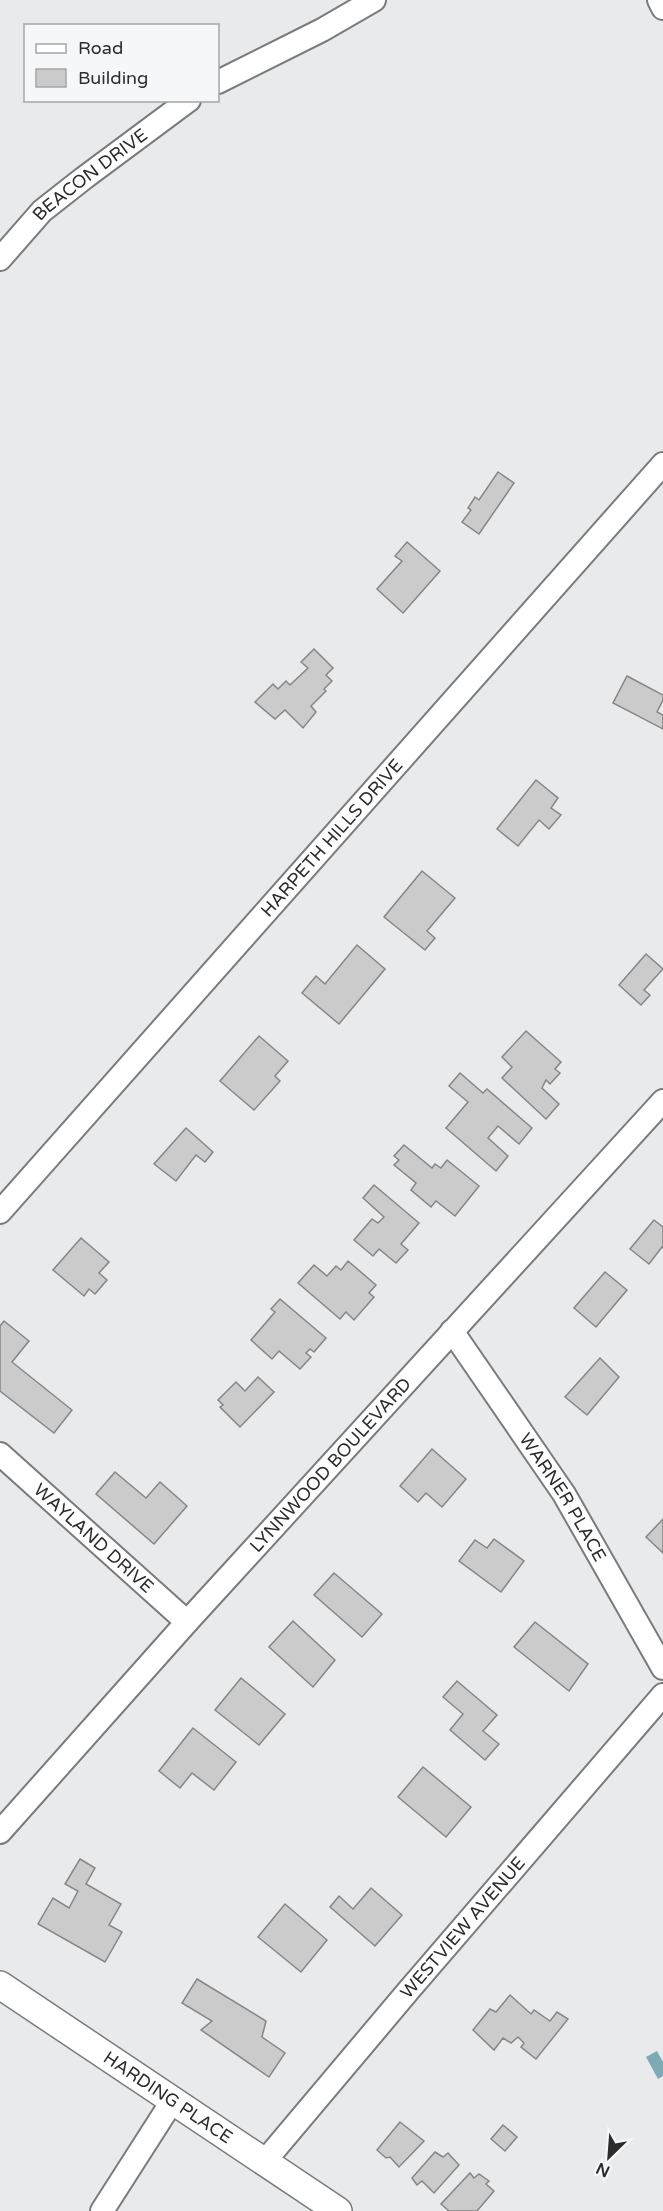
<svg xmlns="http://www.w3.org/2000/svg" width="663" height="2211" font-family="'Varela Round',sans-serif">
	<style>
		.water { fill: #7fa9b4 }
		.building { fill: #cccbcc; stroke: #878687; stroke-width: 1.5 }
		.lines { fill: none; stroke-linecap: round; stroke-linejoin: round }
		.minor-casing { stroke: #7a7b7c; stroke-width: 26 }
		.major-casing { stroke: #7a7b7c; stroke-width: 30 }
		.minor { stroke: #fff; stroke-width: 22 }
		.major { stroke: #fff; stroke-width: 27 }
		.labels { text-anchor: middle; stroke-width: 4.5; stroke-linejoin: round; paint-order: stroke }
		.street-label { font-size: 18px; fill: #2c2c2c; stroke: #f6f7f8 }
	</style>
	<rect width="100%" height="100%" fill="#e9eaeb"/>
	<!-- water -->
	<path class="water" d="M657 2051 663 2062V2076L658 2079 646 2057Z"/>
	<!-- building -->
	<g class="building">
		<path d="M498 472 514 483 479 534 462 522 471 510 468 508 475 497 479 500Z"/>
		<path d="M407 542 440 571 403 613 377 589 402 561 395 556Z"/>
		<path d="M314 649 333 668 326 675 332 681 324 689 326 691 311 706 316 712 303 728 285 710 275 719 255 702 273 684 278 689 286 681 290 685 308 668 301 662Z"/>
		<path d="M627 676 663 695V700L657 712 663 715V729L613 703Z"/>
		<path d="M536 780 558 798 551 808 561 815 549 829 539 820 518 846 497 829Z"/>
		<path d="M422 871 455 898 427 931 435 938 425 950 384 917Z"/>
		<path d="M357 945 385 969 339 1024 302 993 316 976 325 984Z"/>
		<path d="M646 954 663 969 644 990 650 995 641 1005 619 985Z"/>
		<path d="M526 1031 561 1062 555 1069 560 1073 550 1084 546 1080 542 1088 559 1104 546 1119 502 1078 512 1067 502 1057Z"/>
		<path d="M259 1036 288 1061 275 1076 280 1081 254 1110 220 1081Z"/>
		<path d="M460 1073 483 1093 487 1089 532 1128 519 1144 498 1126 488 1138 508 1156 496 1171 446 1128 468 1102 449 1086Z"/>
		<path d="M186 1128 213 1152 205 1162 196 1155 176 1181 154 1164Z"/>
		<path d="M404 1145 432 1168 435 1164 441 1168 447 1160 479 1186 455 1216 436 1201 431 1207 411 1190 416 1183 394 1165 399 1160 394 1156Z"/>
		<path d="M374 1185 419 1223 401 1244 408 1250 396 1263 379 1249 373 1256 354 1240 372 1219 378 1223 384 1217 363 1198Z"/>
		<path d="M654 1220 663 1227V1248L662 1247 649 1264 630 1249Z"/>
		<path d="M81 1238 109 1262 99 1273 107 1280 95 1294 89 1289 84 1296 53 1270Z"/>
		<path d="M348 1261 376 1285 369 1293 374 1297 354 1320 346 1312 340 1319 298 1283 314 1265 327 1276 336 1266 341 1270Z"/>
		<path d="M605 1272 627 1290 596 1327 574 1308Z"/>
		<path d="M280 1299 326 1338 314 1352 310 1349 306 1353 311 1357 300 1369 279 1351 272 1359 251 1340 275 1312 271 1309Z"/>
		<path d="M4 1321 29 1341 12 1362 72 1410 54 1433 0 1391V1326Z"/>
		<path d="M600 1358 619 1377 587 1415 565 1397Z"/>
		<path d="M258 1377 274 1392 240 1427 220 1407 223 1405 218 1400 236 1382 245 1391Z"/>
		<path d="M432 1449 466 1479 442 1507 426 1493 418 1502 400 1486Z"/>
		<path d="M115 1472 146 1498 160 1482 187 1506 154 1544 96 1494Z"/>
		<path d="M663 1519V1553L646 1537Z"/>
		<path d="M494 1539 524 1561 501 1592 459 1561 475 1540 487 1548Z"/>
		<path d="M334 1573 382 1614 362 1637 314 1595Z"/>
		<path d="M293 1621 335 1660 313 1687 269 1647Z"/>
		<path d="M535 1622 588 1664 569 1691 514 1647Z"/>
		<path d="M241 1678 285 1714 259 1745 215 1710Z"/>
		<path d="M457 1681 497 1715 483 1731 499 1744 485 1760 450 1730 463 1714 443 1697Z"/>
		<path d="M193 1728 236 1762 214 1790 192 1773 180 1788 159 1771Z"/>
		<path d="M423 1767 471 1807 446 1837 398 1797Z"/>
		<path d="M80 1859 95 1868 86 1884 121 1904 109 1925 122 1932 105 1962 38 1924 53 1898 69 1908 78 1891 65 1884Z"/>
		<path d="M371 1888 402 1915 375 1946 330 1907 339 1896 353 1909Z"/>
		<path d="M285 1904 327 1940 301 1972 258 1937Z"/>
		<path d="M197 1979 266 2021 262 2037 285 2053 269 2077 201 2030 212 2021 182 2003Z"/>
		<path d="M510 1995 531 2014 534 2010 550 2021 557 2012 568 2019 536 2059 521 2047 524 2043 518 2037 511 2043 503 2038 494 2050 473 2030 490 2009 496 2012Z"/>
		<path d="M400 2122 424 2141 399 2167 390 2157 386 2158 377 2150Z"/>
		<path d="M503 2125 517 2137 505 2151 491 2139Z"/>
		<path d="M435 2152 443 2157 448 2153 459 2165 434 2193 422 2181 417 2185 412 2178Z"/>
		<path d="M470 2173 474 2178 479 2174 489 2181 486 2184 494 2191 477 2211H449L441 2204Z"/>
	</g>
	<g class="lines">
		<defs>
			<g id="minor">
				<path d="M659 0 663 8"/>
				<path d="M218 82 322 30 374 0"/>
				<path id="s1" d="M0 259 42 211 84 178 189 100"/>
				<path id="s2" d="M0 1212 663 464"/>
				<path id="s3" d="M452 1331 564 1494 663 1668"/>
				<path id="s4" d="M0 1454 187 1622"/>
				<path id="s5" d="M0 1832 187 1622 663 1101"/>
				<path id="s6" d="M265 2161 409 1990 663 1695"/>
				<path d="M102 2211 173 2100"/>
			</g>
			<g id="major">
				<path id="s7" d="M0 1985 338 2211"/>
			</g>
		</defs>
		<!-- minor casing -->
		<use href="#minor" class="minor-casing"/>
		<!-- major casing -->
		<use href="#major" class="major-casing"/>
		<!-- minor -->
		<use href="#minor" class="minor"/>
		<!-- major -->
		<use href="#major" class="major"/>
	</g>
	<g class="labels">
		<!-- street labels -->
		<g class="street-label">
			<text dy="6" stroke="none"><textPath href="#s1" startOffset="124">BEACON DRIVE</textPath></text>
			<text dy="6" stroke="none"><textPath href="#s2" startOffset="500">HARPETH HILLS DRIVE</textPath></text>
			<text dy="6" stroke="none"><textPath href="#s5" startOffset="494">LYNNWOOD BOULEVARD</textPath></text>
			<text dy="6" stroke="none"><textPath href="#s3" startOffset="200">WARNER PLACE</textPath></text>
			<text dy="6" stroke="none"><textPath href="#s4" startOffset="126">WAYLAND DRIVE</textPath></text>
			<text dy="6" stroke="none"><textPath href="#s6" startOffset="306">WESTVIEW AVENUE</textPath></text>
			<text dy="6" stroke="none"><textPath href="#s7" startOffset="202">HARDING PLACE</textPath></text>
		</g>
	</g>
	<!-- legend -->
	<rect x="24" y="24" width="195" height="78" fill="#f6f7f8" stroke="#a5a6a6" stroke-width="1.5"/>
	<rect x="36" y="44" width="30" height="9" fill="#ffffff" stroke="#a5a6a6" stroke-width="1.5"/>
	<text x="78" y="54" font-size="18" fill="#2c2c2c">Road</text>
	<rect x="36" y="69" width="30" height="18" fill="#cccbcc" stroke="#a5a6a6" stroke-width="1.5"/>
	<text x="78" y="84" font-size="18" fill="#2c2c2c">Building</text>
	<!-- north arrow -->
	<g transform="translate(609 2157) rotate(205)" stroke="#f6f7f8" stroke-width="4.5" paint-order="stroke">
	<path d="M0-4.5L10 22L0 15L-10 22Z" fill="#2c2c2c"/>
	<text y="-9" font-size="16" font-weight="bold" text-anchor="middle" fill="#2c2c2c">N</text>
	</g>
</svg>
